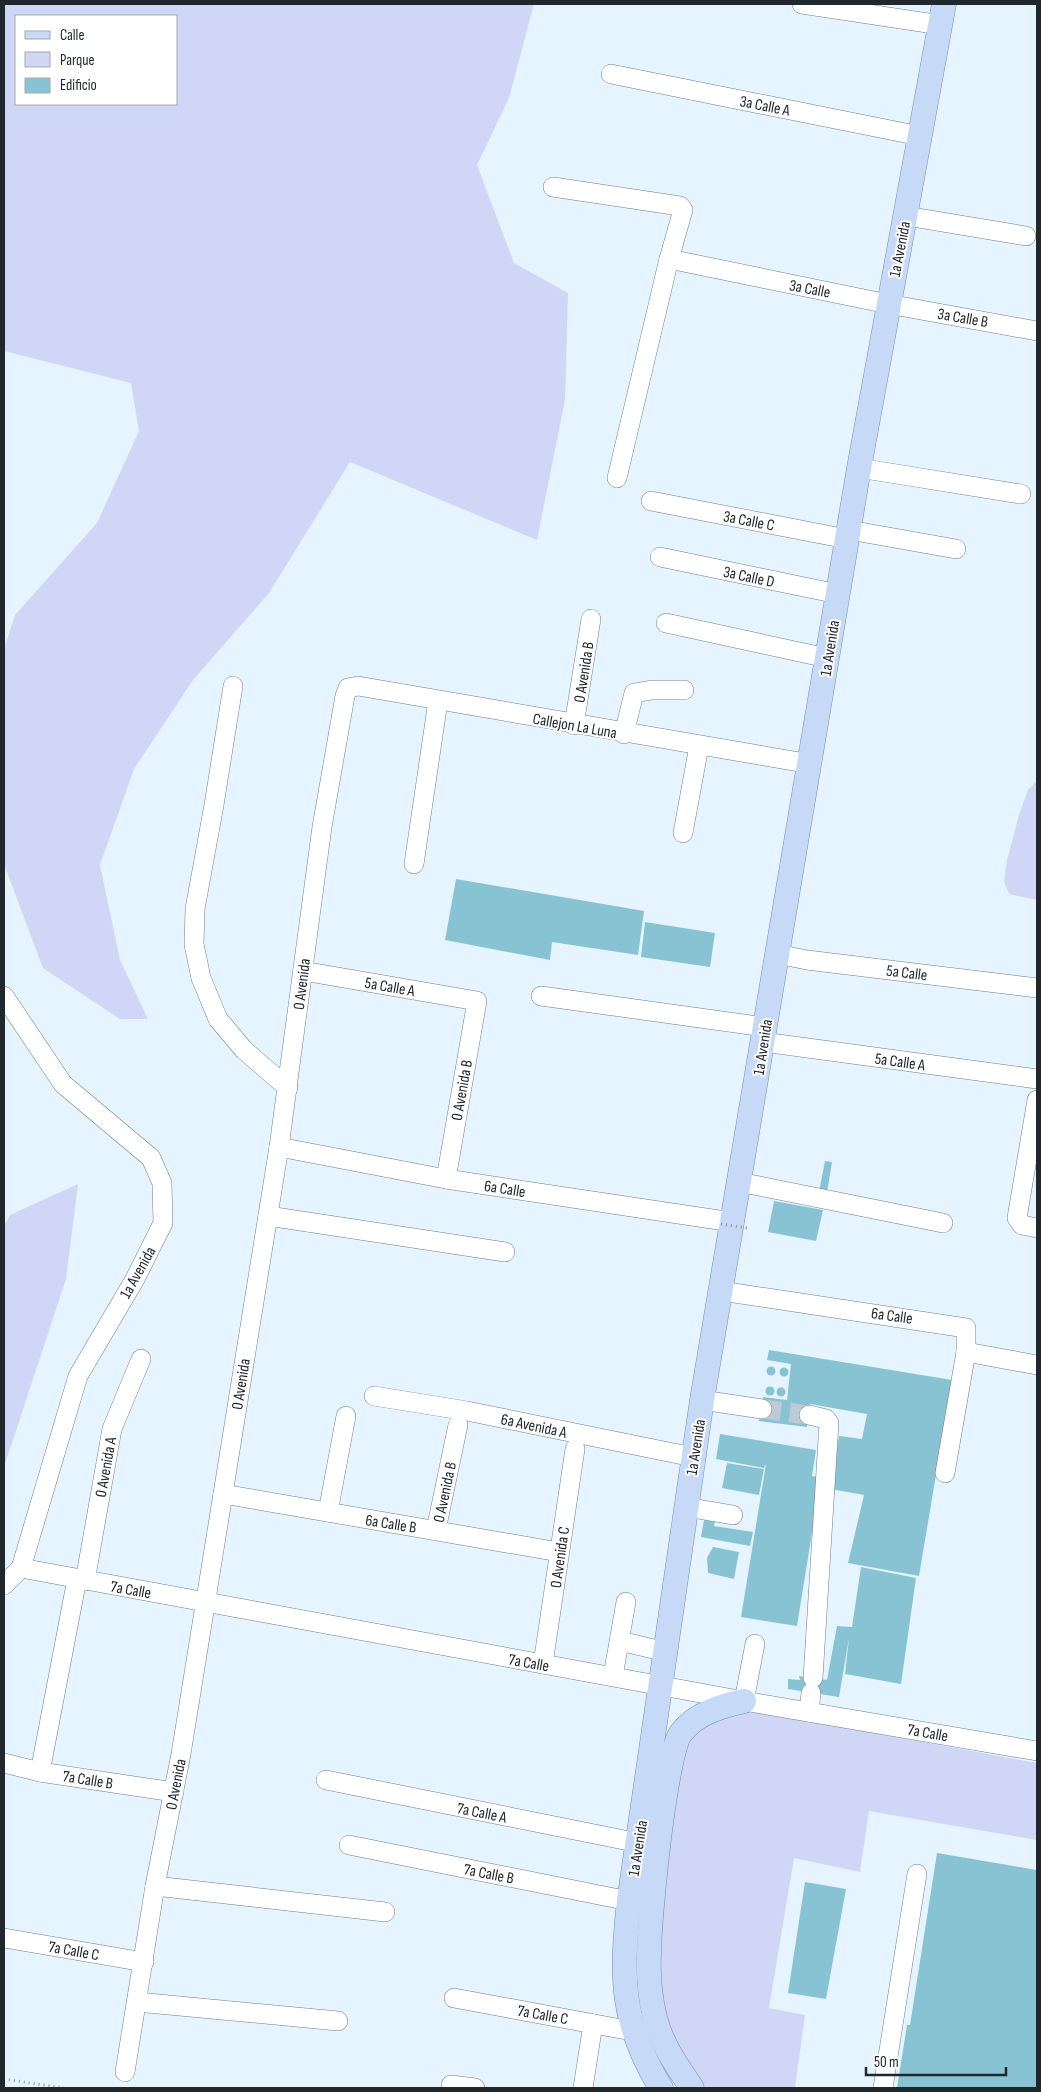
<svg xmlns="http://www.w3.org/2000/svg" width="1041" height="2092" font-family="'Sofia Sans Condensed',sans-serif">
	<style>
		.green { fill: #d0d6f5; fill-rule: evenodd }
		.building { fill: #88c3d3 }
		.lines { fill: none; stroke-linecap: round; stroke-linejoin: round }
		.minor-tunnel { stroke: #becbd5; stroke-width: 19; stroke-dasharray: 19 9; stroke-linecap: butt }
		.minor-casing { stroke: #6e7f8b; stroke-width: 20 }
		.major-casing { stroke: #748bac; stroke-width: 25 }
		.path { stroke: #89949c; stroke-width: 3; stroke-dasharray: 1 4; stroke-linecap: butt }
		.minor { stroke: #fff; stroke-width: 19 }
		.major { stroke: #c6daf7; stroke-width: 24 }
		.path-bridge { stroke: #89949c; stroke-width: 3; stroke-dasharray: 1 4; stroke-linecap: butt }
		.labels { text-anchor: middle; stroke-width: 4; stroke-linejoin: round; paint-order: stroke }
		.street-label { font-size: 16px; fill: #21282d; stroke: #fff }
	</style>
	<rect width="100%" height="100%" fill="#e5f4ff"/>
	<!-- green -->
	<g class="green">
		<path d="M4 4H534L509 98 477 165 514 263 568 293 565 400 537 540 350 462 269 593 193 680 134 769 100 865 120 960 148 1019H120L43 968 4 864V649L15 615 97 523 139 431 131 383 4 351ZM16 16H176V104H16Z"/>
		<path d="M1037 781V900L1009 894 1004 881 1007 860 1019 815 1028 790Z"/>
		<path d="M78 1184 66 1279 4 1467V1226L10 1215Z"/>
		<path d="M748 1710 1037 1763V1840L869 1811 860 1872 794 1858 769 2008 805 2015 795 2088H705C693 2072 678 2052 670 2034 636 1946 670 1831 686 1741L714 1720Z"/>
	</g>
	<!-- building -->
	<g class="building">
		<path d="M456 879 644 911 638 955 552 942 550 960 445 940Z"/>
		<path d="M645 922 715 933 710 967 641 957Z"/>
		<path d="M825 1161 832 1162 827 1193 819 1192Z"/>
		<path d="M774 1201 823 1210 816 1241 768 1232Z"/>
		<path d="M769 1350 952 1380 919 1576 848 1563 864 1495 831 1489 839 1436 862 1439 867 1414 810 1404 807 1427 759 1421 763 1397 787 1400 791 1364 767 1360Z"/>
		<circle cx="771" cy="1371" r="4.5"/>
		<circle cx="784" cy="1372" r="4.5"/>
		<circle cx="770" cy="1391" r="4.5"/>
		<circle cx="781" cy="1392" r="4.5"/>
		<path d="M720 1434 816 1450 812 1476 821 1477 797 1626 741 1617 766 1464 764 1468 716 1459Z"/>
		<path d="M727 1463 764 1469 759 1495 722 1488Z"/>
		<path d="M704 1520 715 1522 714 1526 753 1532 750 1546 701 1537Z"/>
		<path d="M713 1547 739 1552 734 1579 708 1573 707 1558Z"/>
		<path d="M861 1567 916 1578 901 1684 845 1674 849 1638 839 1697 788 1689V1679L800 1680 799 1676 827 1680 837 1626 852 1627Z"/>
		<path d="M937 1853 1037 1870V2088H897L907 2025H910Z"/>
		<path d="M805 1882 846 1889 826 1999 788 1993Z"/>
	</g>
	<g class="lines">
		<!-- minor-tunnel -->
		<path class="minor-tunnel" d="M762 1409 809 1415"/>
		<defs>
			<g id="minor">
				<path d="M802 4 941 25"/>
				<path d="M611 74 920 136"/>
				<path d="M553 187 680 206 683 210 669 259 888 304 1037 331"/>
				<path d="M906 216 1026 236"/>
				<path d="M859 468 1021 494"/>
				<path d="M617 478 669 259"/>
				<path d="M651 501 847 539"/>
				<path d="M849 530 956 549"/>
				<path d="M660 557 838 594"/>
				<path d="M666 623 827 658"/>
				<path d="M233 686 214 805 195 909 194 944 201 978 218 1019 244 1050 288 1088"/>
				<path d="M574 725 591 619"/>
				<path d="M624 734 634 693 652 690H684"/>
				<path d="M683 833 699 746"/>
				<path d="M414 864 438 701"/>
				<path d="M777 954 807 960 1037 988"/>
				<path d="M303 971 477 1001 446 1179"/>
				<path d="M4 996 63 1084 151 1158 162 1183 163 1223 135 1279 78 1376 21 1568 4 1585"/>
				<path d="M541 996 765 1027"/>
				<path d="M763 1042 1037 1079"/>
				<path d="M1037 1100 1017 1218 1022 1225 1037 1228"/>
				<path d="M279 1147 446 1179 732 1222"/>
				<path d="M739 1182 943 1223"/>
				<path d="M268 1216 505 1252"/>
				<path d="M721 1291 966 1328V1352L945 1473"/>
				<path d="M966 1352 1037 1365"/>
				<path d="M374 1396 467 1411 693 1457"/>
				<path d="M702 1400 762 1409"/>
				<path d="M809 1415 826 1419 829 1423 813 1678"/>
				<path d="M223 1494 559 1552"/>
				<path d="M686 1507 733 1515"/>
				<path d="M328 1512 346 1416"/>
				<path d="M436 1530 458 1425"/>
				<path d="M21 1568 744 1701 1037 1751"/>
				<path d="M85 1581 112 1429 141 1359"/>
				<path d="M620 1641 666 1652"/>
				<path d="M543 1664 575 1449"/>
				<path d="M613 1676 626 1602"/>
				<path d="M744 1701 755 1644"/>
				<path d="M809 1712 811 1693"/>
				<path d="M4 1763 40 1772 174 1792"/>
				<path d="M40 1772 77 1579"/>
				<path d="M326 1780 639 1843"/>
				<path d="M349 1845 629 1901"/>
				<path d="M155 1886 385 1912"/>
				<path d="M4 1938 144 1962"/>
				<path d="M454 1998 632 2031"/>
				<path d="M137 2002 338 2021"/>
				<path d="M125 2072 155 1886 181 1754 279 1147 322 827 345 696 348 688 358 686 811 764"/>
				<path d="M451 2085 475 2088"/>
				<path d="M583 2088 593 2024"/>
				<path d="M883 2088 917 1874"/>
			</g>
			<g id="major">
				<path d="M661 2088C620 2021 621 1976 629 1901L702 1400 859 468 944 4"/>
				<path d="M692 2088C677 2066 662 2045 655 2018 650 1997 648 1975 649 1954 649 1920 665 1754 681 1733 696 1713 722 1706 744 1701"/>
			</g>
		</defs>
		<!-- minor casing -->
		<use href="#minor" class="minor-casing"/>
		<!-- major casing -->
		<use href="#major" class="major-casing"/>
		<!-- path -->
		<path class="path" d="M4 2079 64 2088"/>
		<!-- minor -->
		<use href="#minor" class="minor"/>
		<!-- major -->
		<use href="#major" class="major"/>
		<!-- path-bridge -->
		<path class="path-bridge" d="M721 1224 747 1228"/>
	</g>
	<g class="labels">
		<!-- street labels -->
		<g class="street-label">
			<text transform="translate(765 105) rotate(11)" y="6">3a Calle A</text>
			<text transform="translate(899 249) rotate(-79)" y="6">1a Avenida</text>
			<text transform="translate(810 288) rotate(11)" y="6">3a Calle</text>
			<text transform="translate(963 317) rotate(10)" y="6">3a Calle B</text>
			<text transform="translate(749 520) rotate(11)" y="6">3a Calle C</text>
			<text transform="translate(749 576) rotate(12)" y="6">3a Calle D</text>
			<text transform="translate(829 648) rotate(-81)" y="6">1a Avenida</text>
			<text transform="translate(583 672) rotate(-81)" y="6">0 Avenida B</text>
			<text transform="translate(575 725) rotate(10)" y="6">Callejon La Luna</text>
			<text transform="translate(907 972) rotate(7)" y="6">5a Calle</text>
			<text transform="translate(301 984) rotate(-83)" y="6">0 Avenida</text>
			<text transform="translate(390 986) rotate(10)" y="6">5a Calle A</text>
			<text transform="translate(762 1047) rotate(-81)" y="6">1a Avenida</text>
			<text transform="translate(900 1061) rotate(8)" y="6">5a Calle A</text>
			<text transform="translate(461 1090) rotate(-80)" y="6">0 Avenida B</text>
			<text transform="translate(505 1188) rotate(9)" y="6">6a Calle</text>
			<text transform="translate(137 1272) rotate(-61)" y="6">1a Avenida</text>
			<text transform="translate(892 1315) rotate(8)" y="6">6a Calle</text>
			<text transform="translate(240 1384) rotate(-81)" y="6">0 Avenida</text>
			<text transform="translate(534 1425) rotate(12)" y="6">6a Avenida A</text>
			<text transform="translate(695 1447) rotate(-81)" y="6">1a Avenida</text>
			<text transform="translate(105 1467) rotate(-80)" y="6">0 Avenida A</text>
			<text transform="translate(444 1492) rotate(-78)" y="6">0 Avenida B</text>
			<text transform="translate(391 1523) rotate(9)" y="6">6a Calle B</text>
			<text transform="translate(559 1557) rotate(-82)" y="6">0 Avenida C</text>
			<text transform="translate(131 1589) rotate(10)" y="6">7a Calle</text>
			<text transform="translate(529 1662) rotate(10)" y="6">7a Calle</text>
			<text transform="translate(928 1732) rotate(10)" y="6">7a Calle</text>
			<text transform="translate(88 1779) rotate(9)" y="6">7a Calle B</text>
			<text transform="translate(175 1784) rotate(-79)" y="6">0 Avenida</text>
			<text transform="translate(482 1812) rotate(11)" y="6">7a Calle A</text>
			<text transform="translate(637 1848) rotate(-81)" y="6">1a Avenida</text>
			<text transform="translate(489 1873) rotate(11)" y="6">7a Calle B</text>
			<text transform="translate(74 1950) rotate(10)" y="6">7a Calle C</text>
			<text transform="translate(543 2014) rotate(10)" y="6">7a Calle C</text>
		</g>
	</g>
	<!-- border -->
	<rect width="1041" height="2092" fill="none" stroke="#21282d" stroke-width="10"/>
	<!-- legend -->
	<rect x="15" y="15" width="162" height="90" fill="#ffffff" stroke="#a6a9ab"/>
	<rect x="25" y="31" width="25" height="8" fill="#c6daf7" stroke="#a6a9ab"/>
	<text x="60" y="40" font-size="15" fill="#21282d">Calle</text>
	<rect x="25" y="52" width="25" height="15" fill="#d0d6f5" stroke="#a6a9ab"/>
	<text x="60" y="65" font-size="15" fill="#21282d">Parque</text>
	<rect x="25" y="78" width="25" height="15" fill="#88c3d3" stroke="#a6a9ab"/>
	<text x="60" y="90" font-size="15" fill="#21282d">Edificio</text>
	<!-- scale -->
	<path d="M866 2067v8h140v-8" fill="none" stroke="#21282d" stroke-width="2.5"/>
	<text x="874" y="2067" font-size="15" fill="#21282d" stroke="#ffffff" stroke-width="4" paint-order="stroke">50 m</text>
</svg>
